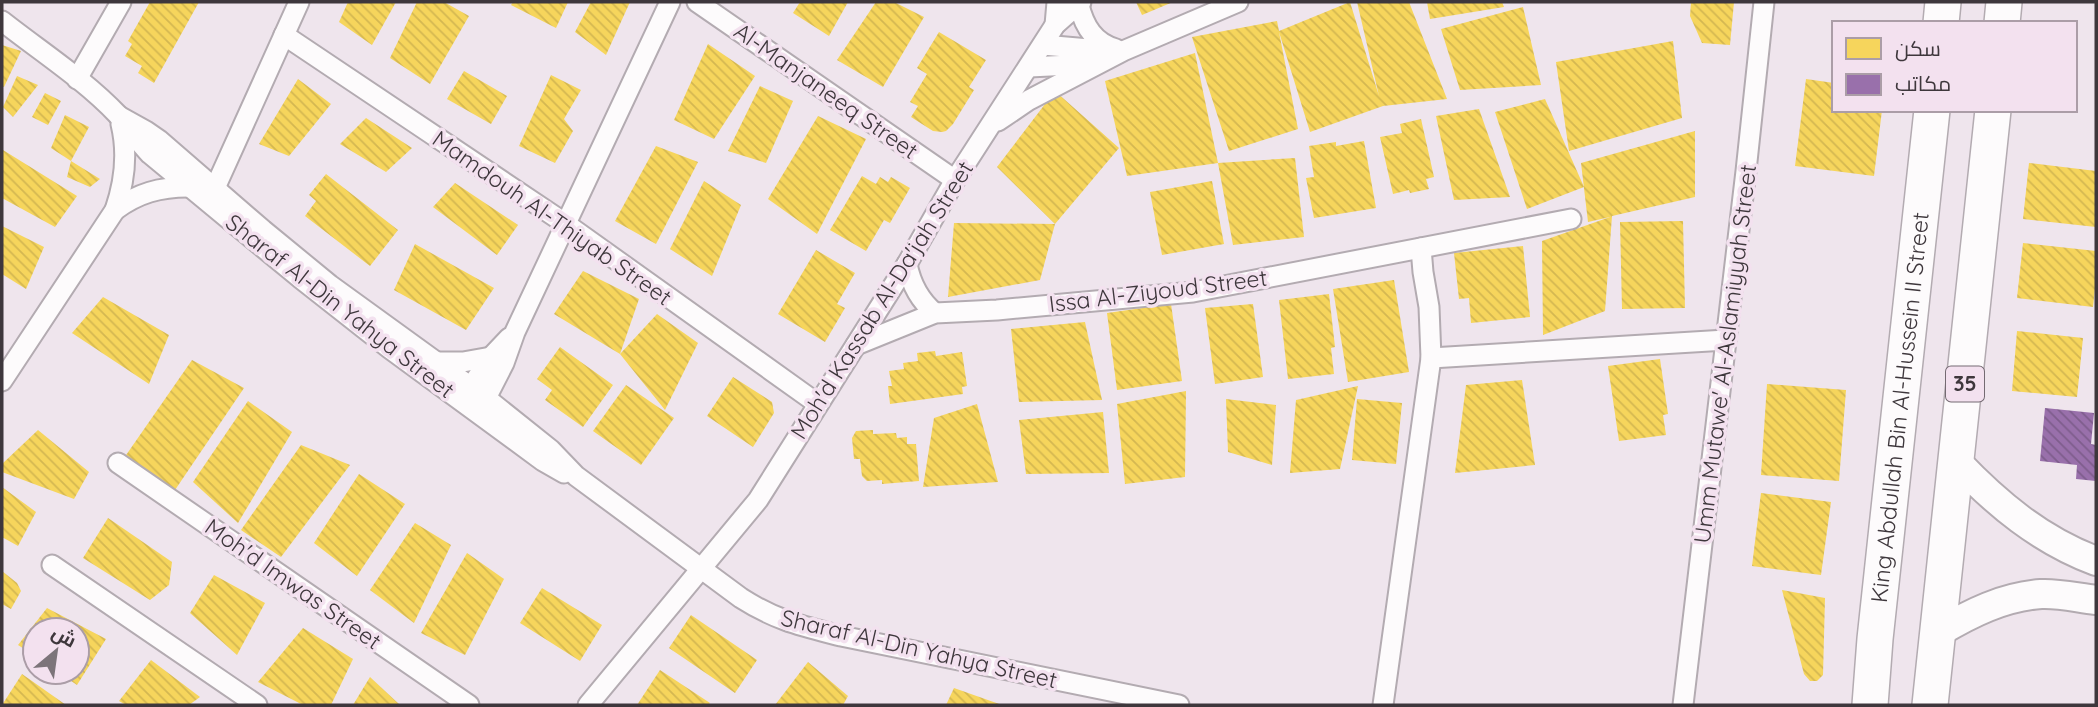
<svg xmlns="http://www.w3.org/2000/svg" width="2098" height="707" font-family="Quicksand,Cairo,sans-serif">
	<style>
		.homes { fill: url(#homes-back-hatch) }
		.offices { fill: url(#offices-back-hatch) }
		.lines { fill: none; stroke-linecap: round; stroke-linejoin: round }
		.street-casing { stroke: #b3abb1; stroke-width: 23 }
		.secondary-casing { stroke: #b3abb1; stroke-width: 32 }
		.highway-casing { stroke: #b3abb1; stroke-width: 38 }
		.street { stroke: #fdfbfc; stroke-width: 19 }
		.secondary { stroke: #fdfbfc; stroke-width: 28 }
		.highway { stroke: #fdfbfc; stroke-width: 35 }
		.labels { text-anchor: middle; stroke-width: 7; stroke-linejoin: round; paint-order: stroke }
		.shield { fill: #f3e1ef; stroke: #746a72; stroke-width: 2 }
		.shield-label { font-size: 21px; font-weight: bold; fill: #3e373c }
		.street-label { font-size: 23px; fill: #3e373c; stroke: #f3e1ef }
	</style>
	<defs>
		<pattern id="homes-back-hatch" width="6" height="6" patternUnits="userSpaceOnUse" patternTransform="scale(1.75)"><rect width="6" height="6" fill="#f6d55c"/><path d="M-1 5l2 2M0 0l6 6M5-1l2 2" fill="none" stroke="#d4b751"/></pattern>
		<pattern id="offices-back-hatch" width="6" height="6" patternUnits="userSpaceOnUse" patternTransform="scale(1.75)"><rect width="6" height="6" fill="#9970ab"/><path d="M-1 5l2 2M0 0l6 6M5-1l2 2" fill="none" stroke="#7e5d8c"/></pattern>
	</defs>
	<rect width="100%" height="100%" fill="#efe5ed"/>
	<!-- homes -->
	<g class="homes">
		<path d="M150 2H199L154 83 138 73 142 66 125 56 132 44 128 41Z"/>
		<path d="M348 2H396L372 45 339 22Z"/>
		<path d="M417 2H444L469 16 430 84 390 58Z"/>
		<path d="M513 2H568L556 28 511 5Z"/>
		<path d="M591 2H630L606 55 575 32Z"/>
		<path d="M800 2H848L829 36 793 13Z"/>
		<path d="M876 2H894L924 17 883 87 837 60Z"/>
		<path d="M1136 2H1173L1142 15Z"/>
		<path d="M1350 2 1379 96 1357 2H1409L1447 99 1383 106 1310 132 1279 32 1298 129 1229 151 1192 37 1277 21 1279 31Z"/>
		<path d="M1427 2H1502L1504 7 1430 19Z"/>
		<path d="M1691 2H1734L1730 45 1702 43 1690 16Z"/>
		<path d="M1523 7 1541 85 1460 90 1441 29Z"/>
		<path d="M939 32 986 60 969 87 974 90 953 124 946 131 942 132 933 131 911 117 918 106 910 102 927 74 917 68Z"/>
		<path d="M1673 41 1682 118 1569 151 1556 62Z"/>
		<path d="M708 44 755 76 714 139 674 120Z"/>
		<path d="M2 45 21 51 4 87 2 86Z"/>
		<path d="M1195 53 1218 163 1127 176 1105 81Z"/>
		<path d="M464 71 507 96 491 124 447 99Z"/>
		<path d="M551 75 581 90 564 119 573 131 555 163 519 146Z"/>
		<path d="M17 76 38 85 13 117 3 107Z"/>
		<path d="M298 79 331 104 289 156 259 144Z"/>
		<path d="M1806 79 1834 83V110H1882L1874 176 1795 166Z"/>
		<path d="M760 86 793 101 766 163 728 151Z"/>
		<path d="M1055 91 1119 148 1055 224 1040 280 948 297 954 223 1055 224 997 167Z"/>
		<path d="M45 93 61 101 48 125 32 117Z"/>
		<path d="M1545 99 1584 187 1527 209 1495 112Z"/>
		<path d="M1479 109 1510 197 1454 200 1436 116Z"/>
		<path d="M65 115 89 127 71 161 51 148Z"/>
		<path d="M818 116 866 139 817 234 768 199Z"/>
		<path d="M366 118 412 148 386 172 340 144Z"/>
		<path d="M1421 119 1434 177 1426 179 1429 189 1410 193 1409 190 1393 194 1380 137 1402 133 1400 124Z"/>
		<path d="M1695 131V197L1612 216 1605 311 1543 335 1542 241 1610 217 1588 222 1581 163Z"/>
		<path d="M1364 141 1376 208 1314 218 1306 178 1314 177 1309 146 1336 142V146Z"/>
		<path d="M656 146 698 162 656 244 615 221Z"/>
		<path d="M3 150 77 196 55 227 2 198V153Z"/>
		<path d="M1295 158 1304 237 1233 245 1218 163Z"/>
		<path d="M71 161 100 179 90 187 67 177Z"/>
		<path d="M2029 163 2096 171V227L2023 219Z"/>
		<path d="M326 174 398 230 370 266 305 216 316 201 309 195Z"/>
		<path d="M862 176 876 184 880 177 888 182 891 177 910 188 890 223 884 220 866 251 830 230Z"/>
		<path d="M704 181 741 205 712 276 670 249Z"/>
		<path d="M1212 181 1224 244 1162 255 1150 192Z"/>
		<path d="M455 183 518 225 497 255 433 207Z"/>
		<path d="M1683 221 1685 308 1622 309 1620 222Z"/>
		<path d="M2 226 44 247 26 289 2 274Z"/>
		<path d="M2023 243 2096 251V279L2093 307 2017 298Z"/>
		<path d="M415 244 494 288 466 330 394 290Z"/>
		<path d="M1523 246 1530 317 1471 323 1469 298 1459 299 1454 253Z"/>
		<path d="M816 250 855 273 837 304 845 308 825 342 778 314Z"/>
		<path d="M583 271 639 299 620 354 554 314Z"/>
		<path d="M1394 280 1409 372 1348 382 1333 289Z"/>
		<path d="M1329 294 1335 347 1331 348 1334 374 1288 379 1279 300Z"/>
		<path d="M103 297 169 335 149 384 72 333Z"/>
		<path d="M1171 304 1182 381 1117 390 1107 313Z"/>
		<path d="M1253 304 1263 377 1215 384 1205 308Z"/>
		<path d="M657 314 698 343 665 410 620 354Z"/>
		<path d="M1085 322 1102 400 1019 402 1011 329Z"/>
		<path d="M2017 331 2083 338 2077 397 2012 391Z"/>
		<path d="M560 347 613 385 583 427 545 400 552 390 537 379Z"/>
		<path d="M935 351 936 356 962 352 967 386 962 387 963 394 890 404 888 386H892L889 371 904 369 903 363 918 361 917 353Z"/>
		<path d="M1660 359 1668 414 1663 415 1666 435 1619 441 1608 366Z"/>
		<path d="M192 360 244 388 175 490 124 458Z"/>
		<path d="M733 377 772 402 774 413 753 447 707 416Z"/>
		<path d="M1522 380 1535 465 1455 473 1466 385Z"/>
		<path d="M1767 384 1846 390 1839 481 1761 475Z"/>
		<path d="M626 385 674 418 641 465 593 431Z"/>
		<path d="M1358 386 1340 469 1290 473 1296 400Z"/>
		<path d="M1186 391 1185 477 1125 484 1117 404Z"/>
		<path d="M1226 399 1276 405 1272 465 1228 452Z"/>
		<path d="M1357 399 1402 403 1396 464 1352 460Z"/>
		<path d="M248 401 292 432 238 523 193 482Z"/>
		<path d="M977 404 998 482 923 487 934 418Z"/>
		<path d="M1103 412 1109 473 1026 474 1019 420Z"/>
		<path d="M38 430 89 472 74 499 2 472V464Z"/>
		<path d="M873 430V434L896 433 897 438 907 437V444H916L919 481 882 484V480L867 481 862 476 860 459H854L852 438 856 431Z"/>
		<path d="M301 445 350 465 281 557 241 530Z"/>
		<path d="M359 474 405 504 357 576 314 543Z"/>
		<path d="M2 487 36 512 18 546 2 537Z"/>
		<path d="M1761 493 1831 502 1821 575 1752 566Z"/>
		<path d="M108 518 172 562 169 585 150 600 83 558Z"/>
		<path d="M415 523 451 545 414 623 370 590Z"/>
		<path d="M467 553 504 579 465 655 421 633Z"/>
		<path d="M2 571 17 583 21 591 11 609 2 604Z"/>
		<path d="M214 575 265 603 237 655 190 613Z"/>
		<path d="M542 588 602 625 580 661 520 623Z"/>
		<path d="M1782 590 1825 598 1823 675 1817 681H1810L1804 674Z"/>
		<path d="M47 608 106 639 77 685 58 672H77V630H35V656L18 645Z"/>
		<path d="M691 615 757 660 735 693 669 648Z"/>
		<path d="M303 628 353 659 331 705H303L258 682Z"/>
		<path d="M151 660 200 697 189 705H126L119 701Z"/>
		<path d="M808 662 848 696 843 705H775Z"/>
		<path d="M660 670 710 703 708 705H637Z"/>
		<path d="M22 674 66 705H2Z"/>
		<path d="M370 677 400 705H353Z"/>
		<path d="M954 688 1002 705H946Z"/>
	</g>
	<!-- offices -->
	<path class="offices" d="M2045 408 2094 413 2091 444 2096 445V481L2076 479 2077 465 2040 461Z"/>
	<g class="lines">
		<defs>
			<g id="street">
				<path d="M697 2 955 180"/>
				<path d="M1079 5C1084 26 1094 43 1116 49"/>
				<path d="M2 21C40 51 85 80 118 115 129 127 138 142 150 154L300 278 389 348 543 461 564 473"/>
				<path d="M1055 25 1057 2"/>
				<path d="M284 35 566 224 818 404"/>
				<path d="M1043 45 1112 51"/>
				<path d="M1029 67 1071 65 1092 61"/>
				<path d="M77 79 121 2"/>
				<path d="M119 116 146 131 159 140 263 230 330 285 486 398 551 450 576 476 741 598C777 621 802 626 841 636L1179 705"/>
				<path d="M998 121 1029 100 1123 51 1238 2"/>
				<path d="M215 188 299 2"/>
				<path d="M115 210C138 193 160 187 188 187"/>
				<path d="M907 264C911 284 919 300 935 313"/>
				<path d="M856 345 935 313 997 310 1193 292 1571 219"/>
				<path d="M1431 358 1726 340"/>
				<path d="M434 362H463L491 357"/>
				<path d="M2 381 115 210C125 181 128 153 121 124"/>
				<path d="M464 397 491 357 509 338"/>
				<path d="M480 410 504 363 515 332 670 2"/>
				<path d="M118 463 469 705"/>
				<path d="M52 565 257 705"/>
				<path d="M588 705 758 500 907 264 955 180 1055 25 1081 2"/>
				<path d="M1383 705 1431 358 1429 307 1423 272 1421 248"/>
				<path d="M1683 705 1746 171 1764 2"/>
			</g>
			<g id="secondary">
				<path d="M1956 461C1997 504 2040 540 2096 561"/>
				<path d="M1939 632C1971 613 2003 597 2041 594 2059 593 2078 598 2096 600"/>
			</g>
			<g id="highway">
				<path d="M1941 23 1943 2"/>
				<path d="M2002 23 2004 2"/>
				<path id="s1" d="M1870 705 1875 639 1932 110"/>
				<path d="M1930 705 1993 110"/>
			</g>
		</defs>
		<!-- street casing -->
		<use href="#street" class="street-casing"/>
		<!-- secondary casing -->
		<use href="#secondary" class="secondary-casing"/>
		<!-- highway casing -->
		<use href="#highway" class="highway-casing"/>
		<!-- street -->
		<use href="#street" class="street"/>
		<!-- secondary -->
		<use href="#secondary" class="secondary"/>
		<!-- highway -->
		<use href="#highway" class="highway"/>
	</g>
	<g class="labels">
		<!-- shield labels -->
		<rect class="shield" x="1946" y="366.5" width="38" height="35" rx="5"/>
		<g class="shield-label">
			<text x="1965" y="391">35</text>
		</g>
		<!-- street labels -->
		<g class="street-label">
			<text transform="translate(826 91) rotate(35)" y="8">Al-Manjaneeq Street</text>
			<text transform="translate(552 218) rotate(35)" y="8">Mamdouh Al-Thiyab Street</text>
			<text transform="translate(1158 291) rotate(-7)" y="8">Issa Al-Ziyoud Street</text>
			<text transform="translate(882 300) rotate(-58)" y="8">Moh'd Kassab Al-Da'jah Street</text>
			<text transform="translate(340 306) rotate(38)" y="8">Sharaf Al-Din Yahya Street</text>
			<text transform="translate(1725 354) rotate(-83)" y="8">Umm Mutawe' Al-Aslamiyyah Street</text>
			<text dy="8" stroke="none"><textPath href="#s1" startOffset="299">King Abdullah Bin Al-Hussein II Street</textPath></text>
			<text transform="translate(293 584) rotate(35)" y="8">Moh'd Imwas Street</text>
			<text transform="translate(919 649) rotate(13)" y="8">Sharaf Al-Din Yahya Street</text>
		</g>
	</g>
	<!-- border -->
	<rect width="2098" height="707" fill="none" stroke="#3e373c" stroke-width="7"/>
	<!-- legend -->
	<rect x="1832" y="21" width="245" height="91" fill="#f3e1ef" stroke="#ab9da7" stroke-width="2"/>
	<rect x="1846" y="38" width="35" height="21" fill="#f6d55c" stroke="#ab9da7" stroke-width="2"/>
	<text x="1895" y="56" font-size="21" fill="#3e373c">سكن</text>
	<rect x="1846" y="74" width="35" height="21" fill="#9970ab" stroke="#ab9da7" stroke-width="2"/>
	<text x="1895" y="91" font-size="21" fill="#3e373c">مكاتب</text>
	<!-- north arrow -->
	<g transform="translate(56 651) rotate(29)"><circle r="33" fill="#f3e1ef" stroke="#ab9da7" stroke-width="2"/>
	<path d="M0-5L12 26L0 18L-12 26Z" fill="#7c747a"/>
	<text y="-10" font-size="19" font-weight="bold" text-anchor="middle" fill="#3e373c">ش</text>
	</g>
</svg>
